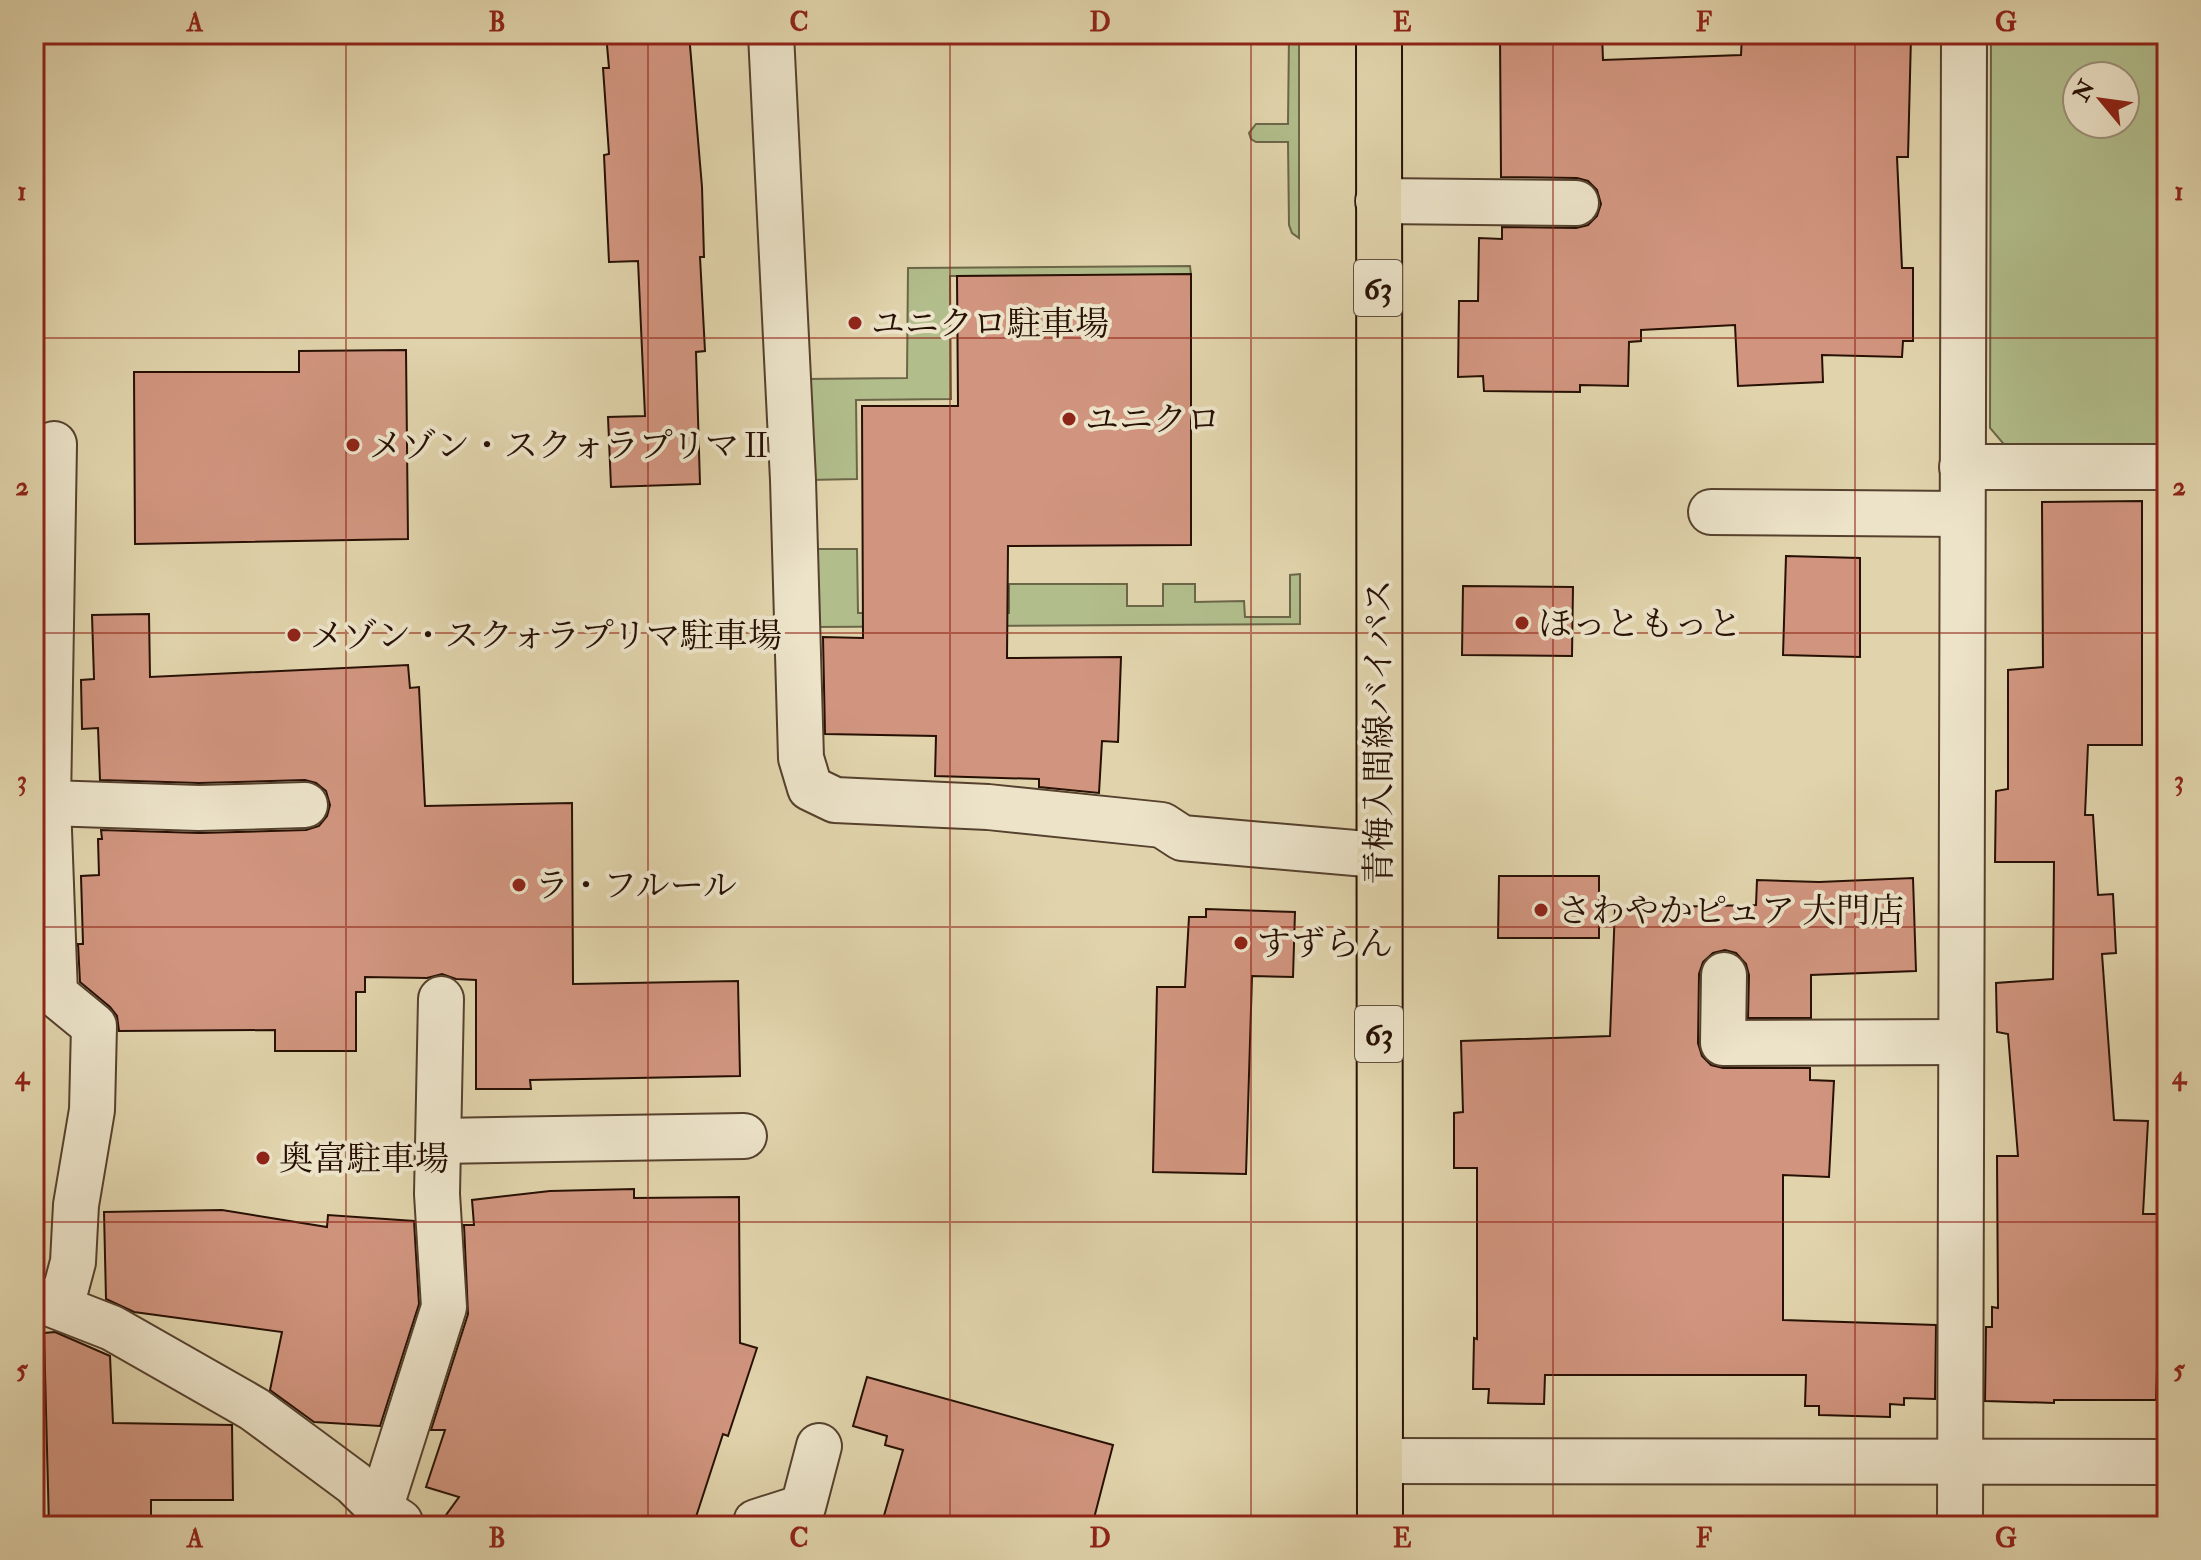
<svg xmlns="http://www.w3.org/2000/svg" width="2201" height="1560" font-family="'IM FELL Double Pica','Noto Serif JP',serif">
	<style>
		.green { fill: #b1bd8b; stroke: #6c6648; stroke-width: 2; fill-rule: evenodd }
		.building { fill: #d1957f; stroke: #271004; stroke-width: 2 }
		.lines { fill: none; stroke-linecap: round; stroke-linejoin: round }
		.minor-casing { stroke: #56412e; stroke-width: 48 }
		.major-casing { stroke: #271004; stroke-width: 48 }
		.minor { stroke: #ece3c9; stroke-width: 44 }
		.major { stroke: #e1d4ac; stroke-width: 44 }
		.grid { fill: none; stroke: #8f2418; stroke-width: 2; stroke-opacity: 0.55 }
		.poi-dot { fill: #8f2418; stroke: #ece3c9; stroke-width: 3 }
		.labels { text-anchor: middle; stroke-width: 8; stroke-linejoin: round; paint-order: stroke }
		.shield { fill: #ece3c9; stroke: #624f3f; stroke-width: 2 }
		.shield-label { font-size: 32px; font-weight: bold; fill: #271004 }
		.poi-label { font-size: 34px; fill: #271004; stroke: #ece3c9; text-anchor: start }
		.street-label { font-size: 34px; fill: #271004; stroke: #ece3c9 }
		.neatline { fill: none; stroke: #8f2418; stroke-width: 3 }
		.grid-label { font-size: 26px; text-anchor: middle; font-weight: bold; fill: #8f2418 }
	</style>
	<rect width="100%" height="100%" fill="#e1d4ac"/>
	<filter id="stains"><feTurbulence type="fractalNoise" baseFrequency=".0025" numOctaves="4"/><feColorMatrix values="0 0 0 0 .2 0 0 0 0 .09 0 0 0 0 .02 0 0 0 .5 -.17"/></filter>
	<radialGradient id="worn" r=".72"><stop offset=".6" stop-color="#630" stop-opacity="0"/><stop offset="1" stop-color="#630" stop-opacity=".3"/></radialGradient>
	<!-- green -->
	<g class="green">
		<path d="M1289 34H1299V238L1292 233 1289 225 1288 142H1256L1251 139 1249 133 1256 124H1288Z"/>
		<path d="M1991 34H2167V449H2008L1990 428ZM2077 76H2125V124H2077Z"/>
		<path d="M1190 266 1191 275 950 276 951 399 856 400 857 479 809 480 804 379 907 378 908 268Z"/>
		<path d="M812 549H857L858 613H1009V584H1127V606H1163V584H1195V602L1244 601 1245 617H1290V575L1300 574V624L815 627Z"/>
	</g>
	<!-- building -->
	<g class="building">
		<path d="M606 34H689L702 187 704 257H700L705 351 696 352 700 484 611 487 608 417 645 416 638 261 609 262 604 155 609 154 603 68H609Z"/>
		<path d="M1500 34H1602L1603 60 1741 55 1742 34 1911 36 1908 157H1897L1902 268H1913V341H1903L1902 357 1822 355 1823 382 1738 386 1735 325 1641 330V341L1629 342 1628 386 1580 385V392L1484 391 1483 376 1458 377 1459 301H1478L1479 238 1502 239V227L1576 228 1588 225 1597 216 1601 204 1597 190 1588 181 1577 178 1501 177Z"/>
		<path d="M1191 274V545L1008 546 1007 658 1121 657 1118 742 1102 741 1099 793 1039 787V779L935 776 936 736 825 734 823 637 863 638 862 406H958L957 276Z"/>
		<path d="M406 350 408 539 135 544 134 372H299V351Z"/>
		<path d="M2142 501V745H2088L2085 815H2093L2098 895 2113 894 2116 953 2102 954 2114 1120 2148 1121 2143 1214H2160L2161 1260 2156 1400H2054V1403L1985 1401 1986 1327H1992V1307L1998 1308 1997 1156H2018L2008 1034 1997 1032 1996 983 2053 979 2054 862H1995L1996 791 2008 789V670L2043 667 2042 502Z"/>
		<path d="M1786 556 1860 558V657L1783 655Z"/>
		<path d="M1463 586 1573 587 1572 656 1462 655Z"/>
		<path d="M149 614 150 677 408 665 410 688 419 687 425 806 572 803 573 984 738 981 740 1076 530 1080 531 1089H476V980L456 979 442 974 427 978 365 977V992H356V1051H275V1030L119 1031 117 1016 110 1007 80 982 78 944H83L81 876 99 875 98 839H102L101 830 200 833 306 830 319 826 327 816 330 805 326 791 316 783 305 780 199 783 100 780 98 728 82 729 81 680 94 679 92 615Z"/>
		<path d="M1499 876H1599V938H1498Z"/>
		<path d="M1913 878 1916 971 1811 975V1018H1748L1749 975 1746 964 1736 953 1725 950 1713 953 1703 962 1699 974 1698 1043 1702 1056 1711 1065 1723 1068H1810V1080L1834 1081 1829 1177 1783 1175V1320L1936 1325 1935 1399 1904 1398V1405L1890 1404V1417L1819 1415V1406H1805L1806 1375H1545L1544 1404 1488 1403 1489 1389H1473L1474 1338 1477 1339V1168H1454V1113L1463 1112 1461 1041 1610 1036 1615 908 1756 905 1757 880 1819 882Z"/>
		<path d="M1206 909 1295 912 1293 977 1252 976 1246 1174 1153 1172 1157 987H1185L1189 917H1206Z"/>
		<path d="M634 1189V1198L739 1197 740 1343 757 1348 728 1436 723 1434 693 1526H438L459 1497 426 1487 445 1430H431L468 1314 464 1225H474L472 1200 550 1191Z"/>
		<path d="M222 1210 327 1227 328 1215 414 1221 419 1304 380 1426 314 1422 270 1390 282 1332 134 1312 106 1299 104 1212Z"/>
		<path d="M55 1332 110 1356 113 1423 232 1425 233 1500H151V1526H49L44 1333Z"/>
		<path d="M867 1377 1113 1445 1092 1526H881L903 1450 885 1445 887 1436 853 1426Z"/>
	</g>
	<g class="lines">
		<defs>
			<g id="minor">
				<path d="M771 34 793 480 801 758 810 788 835 800 988 807 1162 825 1182 838 1378 855"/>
				<path d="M1378 201 1576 203"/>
				<path d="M54 444 48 803 55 994 94 1026 92 1110 76 1205 73 1262 61 1307"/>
				<path d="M1962 467H2167"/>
				<path d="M1711 512 1961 514"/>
				<path d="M48 803 199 808 305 805"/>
				<path d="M1724 975 1723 1043 1961 1042"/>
				<path d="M439 1141 744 1136"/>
				<path d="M35 1298 112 1328 254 1409 354 1483 380 1509 400 1522"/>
				<path d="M1381 1461 2167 1462"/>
				<path d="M380 1509 444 1307 437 1194 441 999"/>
				<path d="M755 1526 756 1522 803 1507 819 1446"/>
				<path d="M1960 1526 1964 34"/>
			</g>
			<path id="major" d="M1379 34 1380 1526"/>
		</defs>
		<!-- minor casing -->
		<use href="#minor" class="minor-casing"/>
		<!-- major casing -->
		<use href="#major" class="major-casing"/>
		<!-- minor -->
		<use href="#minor" class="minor"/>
		<!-- major -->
		<use href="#major" class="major"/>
	</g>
	<!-- grid -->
	<path class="grid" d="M346 34V1526M648 34V1526M950 34V1526M1251 34V1526M1553 34V1526M1855 34V1526M34 338H2167M34 633H2167M34 927H2167M34 1222H2167"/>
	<!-- markers -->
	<g class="poi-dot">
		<circle cx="855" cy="323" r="8"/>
		<circle cx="1069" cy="419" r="8"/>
		<circle cx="353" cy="445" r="8"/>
		<circle cx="1522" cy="623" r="8"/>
		<circle cx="294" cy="635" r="8"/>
		<circle cx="519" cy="885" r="8"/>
		<circle cx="1541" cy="910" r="8"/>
		<circle cx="1241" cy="943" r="8"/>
		<circle cx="263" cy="1158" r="8"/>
	</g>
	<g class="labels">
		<!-- shield labels -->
		<g class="shield">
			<rect x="1354" y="260" width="48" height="56" rx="6"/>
			<rect x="1355" y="1006" width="48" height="56" rx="6"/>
		</g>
		<g class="shield-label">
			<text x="1378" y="299">63</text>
			<text x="1379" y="1045">63</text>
		</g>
		<!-- poi labels -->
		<g class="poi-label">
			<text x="871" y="335">ユニクロ駐車場</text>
			<text x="1085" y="431">ユニクロ</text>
			<text x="369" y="457">メゾン・スクォラプリマⅡ</text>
			<text x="1538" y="635">ほっともっと</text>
			<text x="310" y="647">メゾン・スクォラプリマ駐車場</text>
			<text x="535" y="897">ラ・フルール</text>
			<text x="1557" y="922">さわやかピュア 大門店</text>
			<text x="1257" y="955">すずらん</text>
			<text x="279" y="1170">奥富駐車場</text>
		</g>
		<!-- street labels -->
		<g class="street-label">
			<text transform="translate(1378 732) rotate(-90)" y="12">青梅入間線バイパス</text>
		</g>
	</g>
	<!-- margin -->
	<rect width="2201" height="1560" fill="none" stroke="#e1d4ac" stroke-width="88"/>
	<!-- north arrow -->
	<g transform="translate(2101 100) rotate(299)"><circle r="38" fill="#ece3c9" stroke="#9d8f7a" stroke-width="2"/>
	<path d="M0-6L14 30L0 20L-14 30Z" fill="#8f2418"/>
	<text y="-12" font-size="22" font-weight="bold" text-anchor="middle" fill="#271004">N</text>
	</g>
	<rect x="44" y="44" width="2113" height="1472" class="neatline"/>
	<g class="grid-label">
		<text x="195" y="31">A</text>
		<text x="497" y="31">B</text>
		<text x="799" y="31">C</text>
		<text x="1100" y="31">D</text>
		<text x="1402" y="31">E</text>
		<text x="1704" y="31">F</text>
		<text x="2006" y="31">G</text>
		<text x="22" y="200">1</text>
		<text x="2179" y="200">1</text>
		<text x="22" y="495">2</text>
		<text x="2179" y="495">2</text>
		<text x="22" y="789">3</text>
		<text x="2179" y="789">3</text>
		<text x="22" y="1084">4</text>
		<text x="2179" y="1084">4</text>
		<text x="22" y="1378">5</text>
		<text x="2179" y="1378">5</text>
		<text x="195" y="1547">A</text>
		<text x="497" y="1547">B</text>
		<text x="799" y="1547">C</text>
		<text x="1100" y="1547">D</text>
		<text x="1402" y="1547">E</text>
		<text x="1704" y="1547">F</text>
		<text x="2006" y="1547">G</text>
	</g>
	<rect width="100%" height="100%" filter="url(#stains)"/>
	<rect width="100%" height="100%" fill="url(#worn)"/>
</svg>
